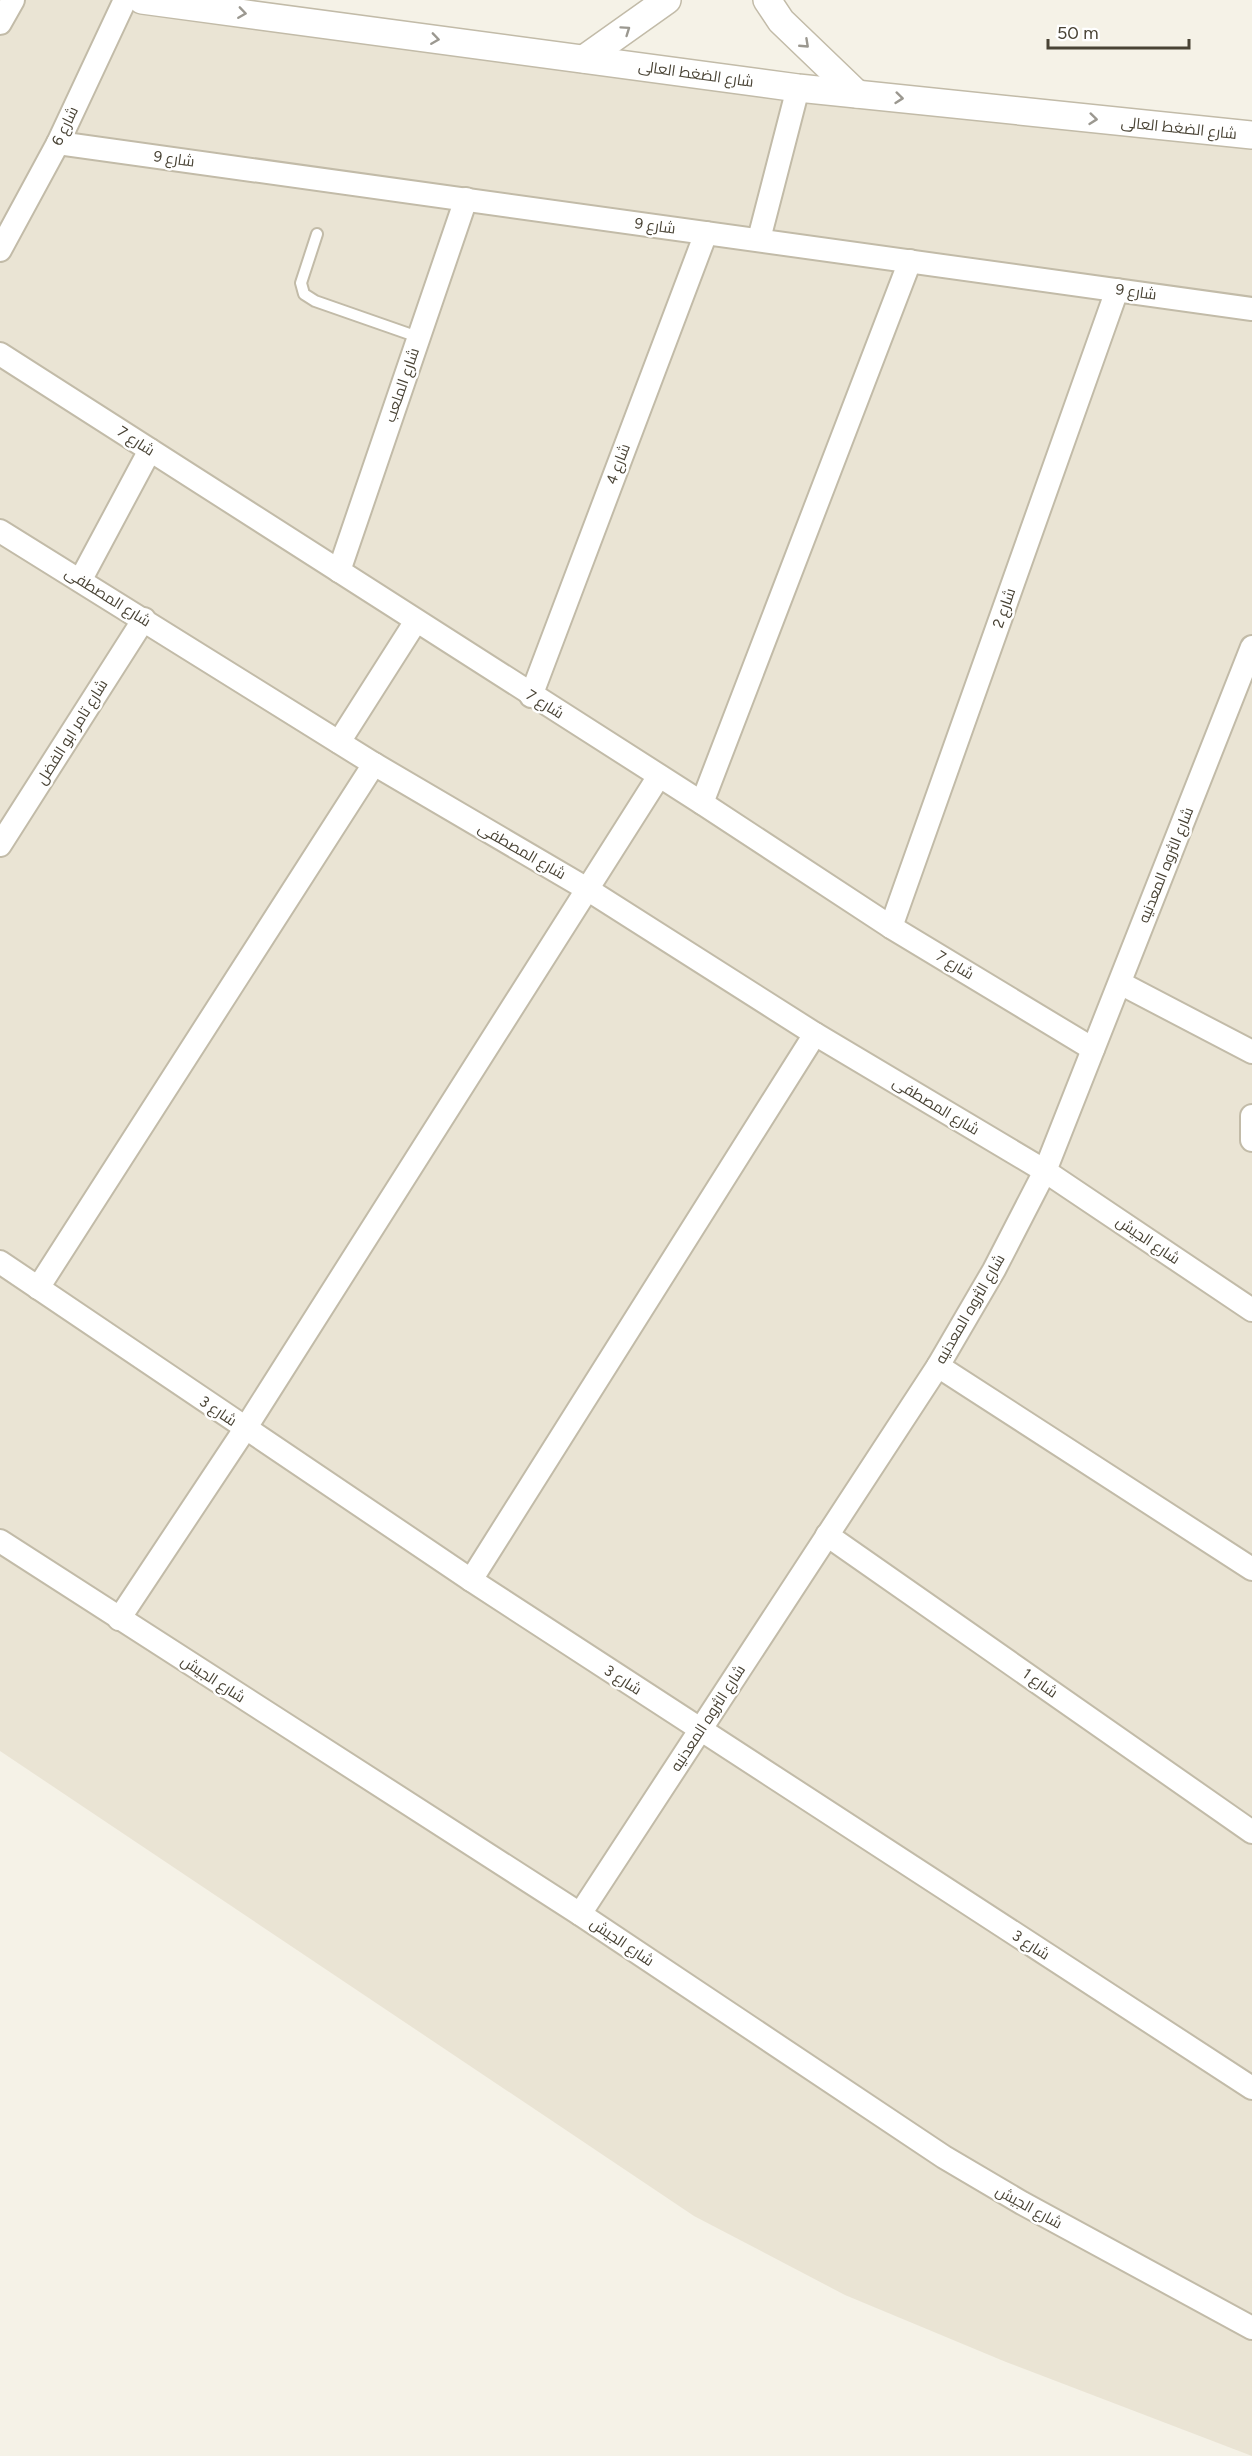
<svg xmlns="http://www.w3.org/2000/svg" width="1252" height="2456" font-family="Figtree,Cairo,sans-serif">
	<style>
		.residential { fill: #eae4d4 }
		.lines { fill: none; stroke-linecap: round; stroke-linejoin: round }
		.service-casing { stroke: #c2bba8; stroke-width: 14 }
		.minor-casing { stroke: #c2bba8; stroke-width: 26 }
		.tertiary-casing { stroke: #c2bba8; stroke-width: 30 }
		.service { stroke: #fff; stroke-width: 10 }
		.minor { stroke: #fff; stroke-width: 22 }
		.tertiary { stroke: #fff; stroke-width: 27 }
		.oneway { stroke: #9b9890 }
		.labels { text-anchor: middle; stroke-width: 5; stroke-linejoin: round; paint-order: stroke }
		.street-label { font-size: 15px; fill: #494335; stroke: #fff }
	</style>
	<rect width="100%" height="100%" fill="#f5f2e7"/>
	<!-- residential -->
	<path class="residential" d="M0 0H239L1252 133V2456L1006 2362 845 2295 694 2216 0 1751Z"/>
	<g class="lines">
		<defs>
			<path id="service" d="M317 234 301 283 304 294 315 301 418 337"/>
			<g id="minor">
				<path d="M0 23 13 0"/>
				<path d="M58 143 1252 309"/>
				<path d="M759 239 798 88"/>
				<path d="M0 250 58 143 125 0"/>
				<path d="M0 354 702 803 891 927 1093 1049"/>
				<path d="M0 531 374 764 587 889 815 1034 1045 1171 1252 1310"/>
				<path d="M339 571 466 199"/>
				<path d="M81 579 150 450"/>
				<path d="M531 696 706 233"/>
				<path d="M339 742 416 621"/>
				<path d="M702 803 910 261"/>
				<path d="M0 845 144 619"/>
				<path d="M891 927 1117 290"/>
				<path d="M1120 983 1252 1052"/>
				<path d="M1252 1116V1140"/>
				<path d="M0 1262 471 1580 1252 2088"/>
				<path d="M38 1288 374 764"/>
				<path d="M938 1366 1252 1569"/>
				<path d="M827 1535 1252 1832"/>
				<path d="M0 1541 580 1914 944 2157 1022 2203 1252 2328"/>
				<path d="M471 1580 815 1034"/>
				<path d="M119 1619 245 1429 659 776"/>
				<path d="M580 1914 938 1366 994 1270 1045 1171 1252 647"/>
			</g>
			<g id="tertiary">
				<path d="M142 0 798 88 1252 135"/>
				<path d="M767 0 781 21 857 94"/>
				<path d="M584 59 667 0"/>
			</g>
		</defs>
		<!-- service casing -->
		<use href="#service" class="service-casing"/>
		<!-- minor casing -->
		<use href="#minor" class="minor-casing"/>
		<!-- tertiary casing -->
		<use href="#tertiary" class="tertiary-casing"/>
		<!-- service -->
		<use href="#service" class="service"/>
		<!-- minor -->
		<use href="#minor" class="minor"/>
		<!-- tertiary -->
		<use href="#tertiary" class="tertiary"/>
	</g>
	<!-- one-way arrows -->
	<defs><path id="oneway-chevron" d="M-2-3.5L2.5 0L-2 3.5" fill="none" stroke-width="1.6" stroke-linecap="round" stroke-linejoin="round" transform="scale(1.5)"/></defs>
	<g class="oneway">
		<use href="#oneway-chevron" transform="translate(242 13) rotate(8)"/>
		<use href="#oneway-chevron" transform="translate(626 30) rotate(-35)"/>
		<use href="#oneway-chevron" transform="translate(435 39) rotate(8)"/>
		<use href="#oneway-chevron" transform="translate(805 44) rotate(43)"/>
		<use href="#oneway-chevron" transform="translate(899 98) rotate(6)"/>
		<use href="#oneway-chevron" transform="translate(1093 119) rotate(6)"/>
	</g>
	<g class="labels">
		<!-- street labels -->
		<g class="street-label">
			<text transform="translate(696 74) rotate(8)" y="5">شارع الضغط العالى</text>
			<text transform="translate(65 126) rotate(-64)" y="5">شارع 6</text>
			<text transform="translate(1179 128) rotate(6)" y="5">شارع الضغط العالى</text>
			<text transform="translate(174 159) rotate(8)" y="5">شارع 9</text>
			<text transform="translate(655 226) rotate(8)" y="5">شارع 9</text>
			<text transform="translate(1136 292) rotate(8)" y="5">شارع 9</text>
			<text transform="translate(402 385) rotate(-71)" y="5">شارع الملعب</text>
			<text transform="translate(136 441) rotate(33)" y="5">شارع 7</text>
			<text transform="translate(618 464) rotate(-69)" y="5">شارع 4</text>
			<text transform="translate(108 597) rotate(32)" y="5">شارع المصطفى</text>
			<text transform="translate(1004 608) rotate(-71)" y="5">شارع 2</text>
			<text transform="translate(545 704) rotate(32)" y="5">شارع 7</text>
			<text transform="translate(72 732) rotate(-58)" y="5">شارع تامر ابو الفضل</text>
			<text transform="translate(522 851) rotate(30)" y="5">شارع المصطفى</text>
			<text transform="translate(1166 865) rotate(-68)" y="5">شارع الثروه المعدنيه</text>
			<text transform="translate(955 965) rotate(31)" y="5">شارع 7</text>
			<text transform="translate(936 1106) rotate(31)" y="5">شارع المصطفى</text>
			<text transform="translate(1148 1240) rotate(34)" y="5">شارع الجيش</text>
			<text transform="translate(970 1309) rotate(-60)" y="5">شارع الثروه المعدنيه</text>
			<text transform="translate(218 1411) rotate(34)" y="5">شارع 3</text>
			<text transform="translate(213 1679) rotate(33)" y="5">شارع الجيش</text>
			<text transform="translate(623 1680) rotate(33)" y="5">شارع 3</text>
			<text transform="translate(1040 1683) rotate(35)" y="5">شارع 1</text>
			<text transform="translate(708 1718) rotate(-57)" y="5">شارع الثروه المعدنيه</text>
			<text transform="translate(622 1942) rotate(34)" y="5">شارع الجيش</text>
			<text transform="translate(1031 1945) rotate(33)" y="5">شارع 3</text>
			<text transform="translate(1029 2207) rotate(29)" y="5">شارع الجيش</text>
		</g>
	</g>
	<!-- scale -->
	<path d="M1048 39v9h141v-9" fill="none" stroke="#494335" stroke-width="3"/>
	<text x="1057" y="39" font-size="18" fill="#494335" stroke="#ffffff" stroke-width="4.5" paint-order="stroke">50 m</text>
</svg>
